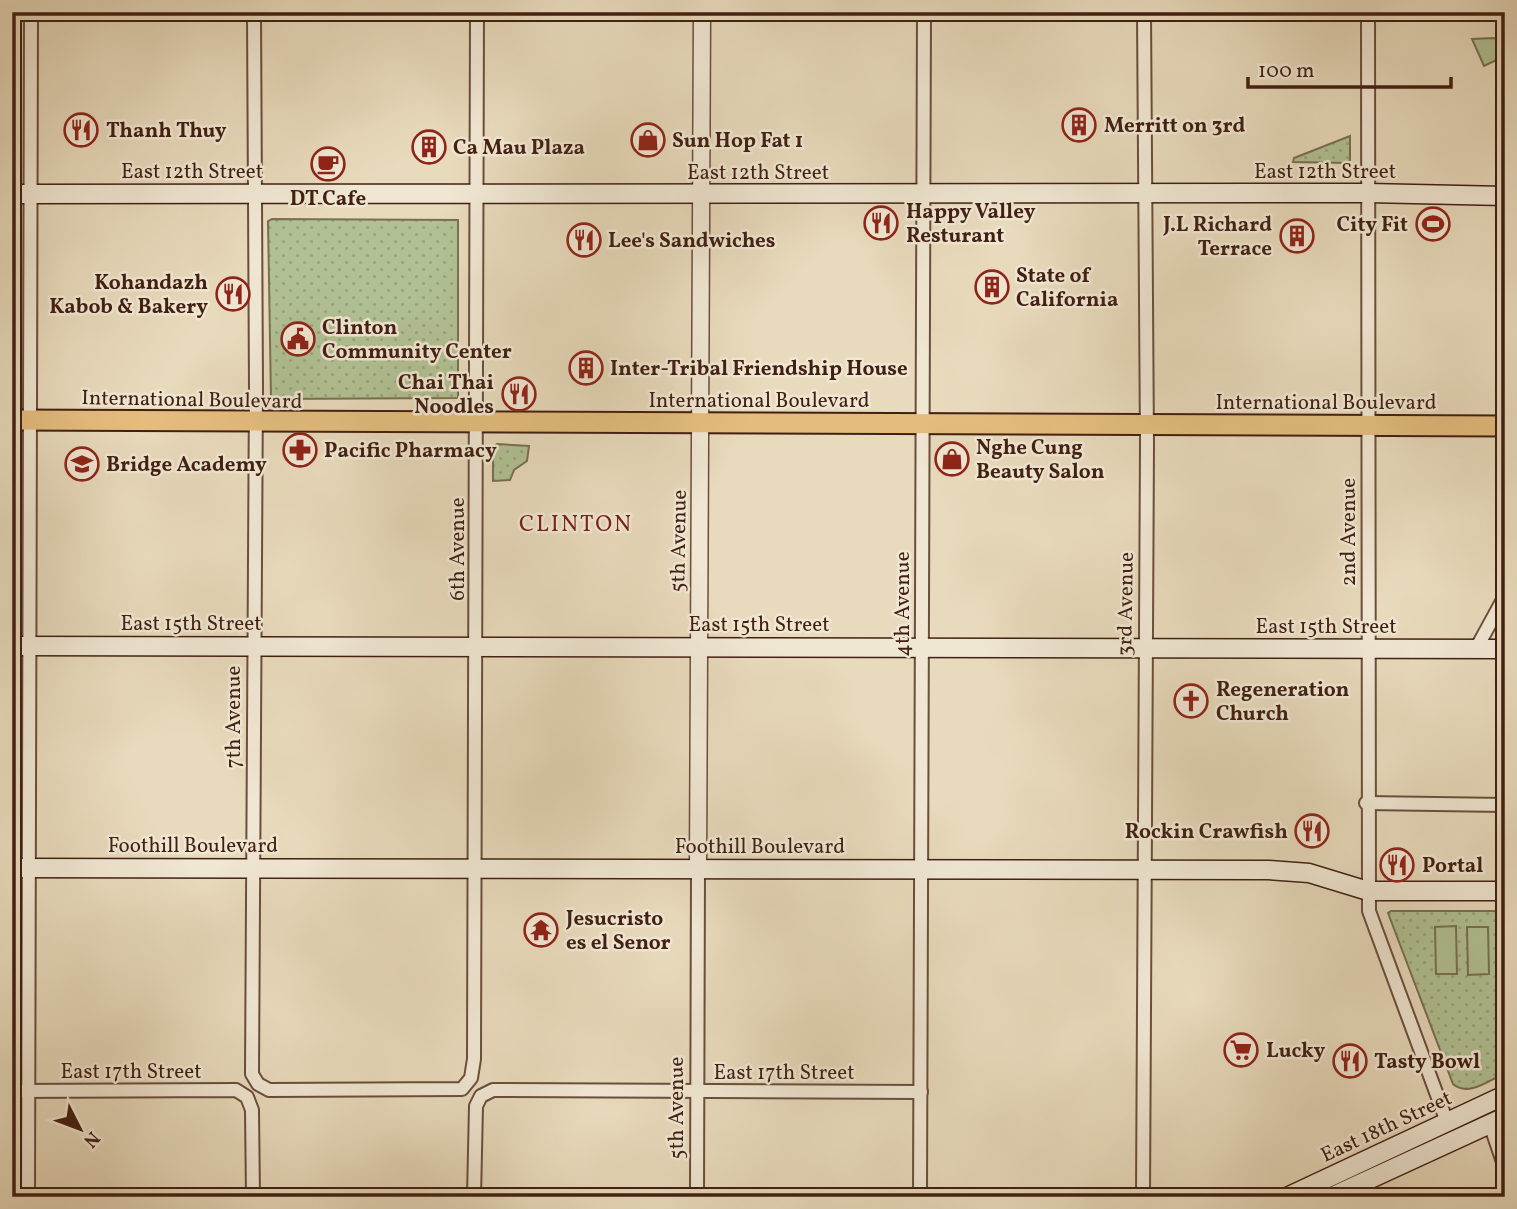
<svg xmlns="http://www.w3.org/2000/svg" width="1517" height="1209" font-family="Vollkorn,serif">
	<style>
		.grass { fill: url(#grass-dots); stroke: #797053; stroke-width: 2 }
		.garden { fill: #b1c194; stroke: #797053; stroke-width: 2 }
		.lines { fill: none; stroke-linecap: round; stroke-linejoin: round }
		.minor-casing { stroke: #6b4e3c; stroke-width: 16 }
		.tertiary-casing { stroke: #6b4e3c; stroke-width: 19 }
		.secondary-casing { stroke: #411f12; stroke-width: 21 }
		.primary-casing { stroke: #411f12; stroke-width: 23 }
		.minor { stroke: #f0e7d3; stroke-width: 12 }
		.tertiary { stroke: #f0e7d3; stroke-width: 16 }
		.secondary { stroke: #f0e7d3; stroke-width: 18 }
		.primary { stroke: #e4bd7e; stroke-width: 19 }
		.labels { text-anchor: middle; stroke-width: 5; stroke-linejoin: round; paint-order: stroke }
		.poi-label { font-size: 21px; font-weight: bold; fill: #411f12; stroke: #f0e7d3; text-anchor: start }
		.street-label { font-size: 21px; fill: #411f12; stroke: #f0e7d3 }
		.neighbourhood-label { font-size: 23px; letter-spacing: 2px; fill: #7a1f14; stroke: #f0e7d3 }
	</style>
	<defs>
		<pattern id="grass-dots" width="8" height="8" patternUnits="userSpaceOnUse" patternTransform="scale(1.75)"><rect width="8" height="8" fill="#b1c194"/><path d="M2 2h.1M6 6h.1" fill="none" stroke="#99a57f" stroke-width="1.8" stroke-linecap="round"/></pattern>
	</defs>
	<rect width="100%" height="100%" fill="#e8dabc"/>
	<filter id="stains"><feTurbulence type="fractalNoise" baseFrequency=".00286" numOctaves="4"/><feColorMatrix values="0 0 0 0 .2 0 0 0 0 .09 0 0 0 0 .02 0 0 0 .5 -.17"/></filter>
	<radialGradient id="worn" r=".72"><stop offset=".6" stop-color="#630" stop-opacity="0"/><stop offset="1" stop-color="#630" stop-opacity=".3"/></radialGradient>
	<!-- grass -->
	<g class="grass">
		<path d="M1350 136V160L1347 163 1293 162 1294 158Z"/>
		<path d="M272 219 458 220V398L271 399 268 221Z"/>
		<path d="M497 444 529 446 527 461 514 470 510 480 493 481V448Z"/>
		<path d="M1391 911H1505V1073C1488 1081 1468 1097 1453 1084L1388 913Z"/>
	</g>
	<!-- garden -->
	<g class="garden">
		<path d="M1494 38 1505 45V56L1484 66 1472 39Z"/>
		<path d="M1456 926 1457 974H1436L1435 927Z"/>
		<path d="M1467 927H1488L1489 974 1468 975Z"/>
	</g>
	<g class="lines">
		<defs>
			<g id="minor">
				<path d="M254 12 256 388 252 1074 258 1084 269 1090 462 1089 471 1078 474 1059 477 12"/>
				<path d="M1368 12 1369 911 1447 1122"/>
				<path d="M1476 649 1505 596"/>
				<path d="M1366 803 1505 805"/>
				<path d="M12 1091 236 1090 247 1097 252 1110 253 1197"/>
				<path d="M1490 1124 1505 1168"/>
				<path d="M28 1197 31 12"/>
				<path d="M474 1197 476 1106 481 1096 493 1090 921 1092"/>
				<path d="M697 1197 698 869"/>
				<path d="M920 1197 924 12"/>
				<path d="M1143 1197 1147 444 1144 12"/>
			</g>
			<path id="tertiary" d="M698 869 702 12"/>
			<g id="secondary">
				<path d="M12 194 1368 193 1505 196"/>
				<path d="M12 646 1505 649"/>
				<path d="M12 868 1268 870 1309 873 1368 891H1505"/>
				<path d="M1287 1197 1505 1095"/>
				<path d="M1331 1197 1505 1117"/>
			</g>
			<path id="primary" d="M12 420 1505 426"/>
		</defs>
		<!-- minor casing -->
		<use href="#minor" class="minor-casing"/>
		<!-- tertiary casing -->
		<use href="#tertiary" class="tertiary-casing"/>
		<!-- secondary casing -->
		<use href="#secondary" class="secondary-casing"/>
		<!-- primary casing -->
		<use href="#primary" class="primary-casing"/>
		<!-- minor -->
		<use href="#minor" class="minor"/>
		<!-- tertiary -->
		<use href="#tertiary" class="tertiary"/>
		<!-- secondary -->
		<use href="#secondary" class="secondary"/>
		<!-- primary -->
		<use href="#primary" class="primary"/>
	</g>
	<!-- icons -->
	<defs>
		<symbol id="building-ring" viewBox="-11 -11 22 22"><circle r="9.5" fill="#f0e7d3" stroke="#8f2418" stroke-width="1.5"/><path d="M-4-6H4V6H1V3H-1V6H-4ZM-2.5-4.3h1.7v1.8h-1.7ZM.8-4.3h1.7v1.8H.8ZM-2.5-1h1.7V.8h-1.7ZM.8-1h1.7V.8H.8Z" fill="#8f2418"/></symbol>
		<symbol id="restaurant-ring" viewBox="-11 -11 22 22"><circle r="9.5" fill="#f0e7d3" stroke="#8f2418" stroke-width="1.5"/><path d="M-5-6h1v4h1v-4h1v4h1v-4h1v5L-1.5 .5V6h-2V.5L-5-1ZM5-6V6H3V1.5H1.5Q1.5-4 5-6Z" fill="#8f2418"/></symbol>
		<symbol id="shop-ring" viewBox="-11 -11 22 22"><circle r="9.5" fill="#f0e7d3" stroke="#8f2418" stroke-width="1.5"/><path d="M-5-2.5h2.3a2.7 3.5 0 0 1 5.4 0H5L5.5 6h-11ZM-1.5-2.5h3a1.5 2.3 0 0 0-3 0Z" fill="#8f2418"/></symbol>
		<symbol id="cafe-ring" viewBox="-11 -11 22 22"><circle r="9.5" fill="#f0e7d3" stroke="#8f2418" stroke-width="1.5"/><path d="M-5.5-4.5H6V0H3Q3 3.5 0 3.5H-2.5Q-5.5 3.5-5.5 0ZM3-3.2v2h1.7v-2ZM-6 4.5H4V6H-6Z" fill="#8f2418"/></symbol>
		<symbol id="stadium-ring" viewBox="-11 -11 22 22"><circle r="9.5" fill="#f0e7d3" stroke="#8f2418" stroke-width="1.5"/><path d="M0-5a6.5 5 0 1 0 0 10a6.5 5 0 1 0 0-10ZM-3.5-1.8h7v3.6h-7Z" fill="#8f2418"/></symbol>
		<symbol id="civic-ring" viewBox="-11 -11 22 22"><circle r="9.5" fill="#f0e7d3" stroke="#8f2418" stroke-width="1.5"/><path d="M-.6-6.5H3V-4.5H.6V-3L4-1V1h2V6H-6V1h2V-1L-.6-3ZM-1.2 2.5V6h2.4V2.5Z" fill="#8f2418"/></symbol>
		<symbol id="pharmacy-ring" viewBox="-11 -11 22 22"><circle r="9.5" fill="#f0e7d3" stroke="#8f2418" stroke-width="1.5"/><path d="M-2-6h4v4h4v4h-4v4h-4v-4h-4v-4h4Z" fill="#8f2418"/></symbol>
		<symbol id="school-ring" viewBox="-11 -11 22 22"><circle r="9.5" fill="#f0e7d3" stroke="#8f2418" stroke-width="1.5"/><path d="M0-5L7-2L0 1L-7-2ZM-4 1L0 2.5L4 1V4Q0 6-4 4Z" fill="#8f2418"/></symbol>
		<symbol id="church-ring" viewBox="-11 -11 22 22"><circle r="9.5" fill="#f0e7d3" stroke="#8f2418" stroke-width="1.5"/><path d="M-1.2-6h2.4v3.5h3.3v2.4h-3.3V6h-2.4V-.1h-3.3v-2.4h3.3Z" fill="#8f2418"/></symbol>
		<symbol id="temple-ring" viewBox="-11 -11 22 22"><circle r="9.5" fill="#f0e7d3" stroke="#8f2418" stroke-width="1.5"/><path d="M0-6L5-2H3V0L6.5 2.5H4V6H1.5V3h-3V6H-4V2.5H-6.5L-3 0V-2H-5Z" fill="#8f2418"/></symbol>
		<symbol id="supermarket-ring" viewBox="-11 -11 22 22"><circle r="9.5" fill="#f0e7d3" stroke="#8f2418" stroke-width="1.5"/><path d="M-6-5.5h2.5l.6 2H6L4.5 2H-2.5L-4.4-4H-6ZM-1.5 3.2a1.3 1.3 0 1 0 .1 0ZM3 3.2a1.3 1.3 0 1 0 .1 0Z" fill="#8f2418"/></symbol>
	</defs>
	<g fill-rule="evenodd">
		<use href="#building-ring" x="1060" y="106" width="38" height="38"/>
		<use href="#restaurant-ring" x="62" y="111" width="38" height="38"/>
		<use href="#shop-ring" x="629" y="121" width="38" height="38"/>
		<use href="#building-ring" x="410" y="128" width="38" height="38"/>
		<use href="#cafe-ring" x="309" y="145" width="38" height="38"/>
		<use href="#restaurant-ring" x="862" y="204" width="38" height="38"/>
		<use href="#stadium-ring" x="1414" y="205" width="38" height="38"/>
		<use href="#building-ring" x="1278" y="217" width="38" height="38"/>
		<use href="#restaurant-ring" x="565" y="221" width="38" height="38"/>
		<use href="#building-ring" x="973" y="268" width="38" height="38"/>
		<use href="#restaurant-ring" x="214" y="275" width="38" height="38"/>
		<use href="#civic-ring" x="279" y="320" width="38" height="38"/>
		<use href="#building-ring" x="567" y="349" width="38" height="38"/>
		<use href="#restaurant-ring" x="500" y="375" width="38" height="38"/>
		<use href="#pharmacy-ring" x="281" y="431" width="38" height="38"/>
		<use href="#shop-ring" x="933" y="440" width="38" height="38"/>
		<use href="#school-ring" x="63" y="445" width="38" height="38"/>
		<use href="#church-ring" x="1172" y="682" width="38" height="38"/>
		<use href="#restaurant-ring" x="1293" y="812" width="38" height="38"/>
		<use href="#restaurant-ring" x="1378" y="846" width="38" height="38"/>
		<use href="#temple-ring" x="522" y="911" width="38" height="38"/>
		<use href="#supermarket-ring" x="1222" y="1031" width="38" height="38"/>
		<use href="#restaurant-ring" x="1331" y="1042" width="38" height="38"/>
	</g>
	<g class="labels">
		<!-- poi labels -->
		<g class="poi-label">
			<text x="1104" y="132">Merritt on 3rd</text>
			<text x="106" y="137">Thanh Thuy</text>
			<text x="672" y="147">Sun Hop Fat 1</text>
			<text x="453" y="154">Ca Mau Plaza</text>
			<text x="328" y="205" text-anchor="middle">DT Cafe</text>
			<text x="906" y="218">Happy Valley<tspan x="906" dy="24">Resturant</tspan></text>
			<text x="1272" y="231" text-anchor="end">J.L Richard<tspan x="1272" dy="24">Terrace</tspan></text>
			<text x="1408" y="231" text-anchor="end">City Fit</text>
			<text x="608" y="247">Lee's Sandwiches</text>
			<text x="1016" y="282">State of<tspan x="1016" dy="24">California</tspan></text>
			<text x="208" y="289" text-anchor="end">Kohandazh<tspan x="208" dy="24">Kabob &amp; Bakery</tspan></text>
			<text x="322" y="334">Clinton<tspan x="322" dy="24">Community Center</tspan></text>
			<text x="610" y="375">Inter-Tribal Friendship House</text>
			<text x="494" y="389" text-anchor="end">Chai Thai<tspan x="494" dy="24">Noodles</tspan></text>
			<text x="976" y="454">Nghe Cung<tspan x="976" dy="24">Beauty Salon</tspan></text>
			<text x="324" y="457">Pacific Pharmacy</text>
			<text x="106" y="471">Bridge Academy</text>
			<text x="1216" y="696">Regeneration<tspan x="1216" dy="24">Church</tspan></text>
			<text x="1288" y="838" text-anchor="end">Rockin Crawfish</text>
			<text x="1422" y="872">Portal</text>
			<text x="566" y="925">Jesucristo<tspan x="566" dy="24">es el Senor</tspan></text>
			<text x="1266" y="1057">Lucky</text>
			<text x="1374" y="1068">Tasty Bowl</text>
		</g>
		<!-- street labels -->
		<g class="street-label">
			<text x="192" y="178">East 12th Street</text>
			<text x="1325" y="178">East 12th Street</text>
			<text x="758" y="179">East 12th Street</text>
			<text transform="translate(192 399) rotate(1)" y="7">International Boulevard</text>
			<text x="759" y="407">International Boulevard</text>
			<text x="1326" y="409">International Boulevard</text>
			<text transform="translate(1348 532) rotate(-90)" y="7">2nd Avenue</text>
			<text transform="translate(678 541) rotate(-89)" y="7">5th Avenue</text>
			<text transform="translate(457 549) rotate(-90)" y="7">6th Avenue</text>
			<text transform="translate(902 604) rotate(-90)" y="7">4th Avenue</text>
			<text transform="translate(1125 604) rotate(-89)" y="7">3rd Avenue</text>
			<text x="191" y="630">East 15th Street</text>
			<text x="759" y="631">East 15th Street</text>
			<text x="1326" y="633">East 15th Street</text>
			<text transform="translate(233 717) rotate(-90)" y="7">7th Avenue</text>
			<text x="193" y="852">Foothill Boulevard</text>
			<text x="760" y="853">Foothill Boulevard</text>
			<text x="131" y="1078">East 17th Street</text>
			<text x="784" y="1079">East 17th Street</text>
			<text transform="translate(676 1108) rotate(-90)" y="7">5th Avenue</text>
			<text transform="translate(1386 1126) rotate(-25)" y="7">East 18th Street</text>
		</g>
		<!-- neighbourhood labels -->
		<g class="neighbourhood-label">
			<text x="576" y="531">CLINTON</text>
		</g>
	</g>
	<!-- margin -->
	<rect width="1517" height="1209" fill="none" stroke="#e8dabc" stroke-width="42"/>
	<rect x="14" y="14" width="1489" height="1181" fill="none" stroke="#411f12" stroke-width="3.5"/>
	<rect x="21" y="21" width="1475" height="1167" fill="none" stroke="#411f12" stroke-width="2"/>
	<!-- north arrow -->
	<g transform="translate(80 1129) rotate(132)" stroke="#f0e7d3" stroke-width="5" paint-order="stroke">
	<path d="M0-5L12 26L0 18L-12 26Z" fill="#411f12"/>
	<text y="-10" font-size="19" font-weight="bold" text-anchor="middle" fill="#411f12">N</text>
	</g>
	<!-- scale -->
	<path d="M1248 77v10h203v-10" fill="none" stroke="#411f12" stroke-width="3.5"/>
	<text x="1258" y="77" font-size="21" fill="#411f12" stroke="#f0e7d3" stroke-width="5" paint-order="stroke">100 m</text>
	<rect width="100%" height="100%" filter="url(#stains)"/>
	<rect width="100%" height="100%" fill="url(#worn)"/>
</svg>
